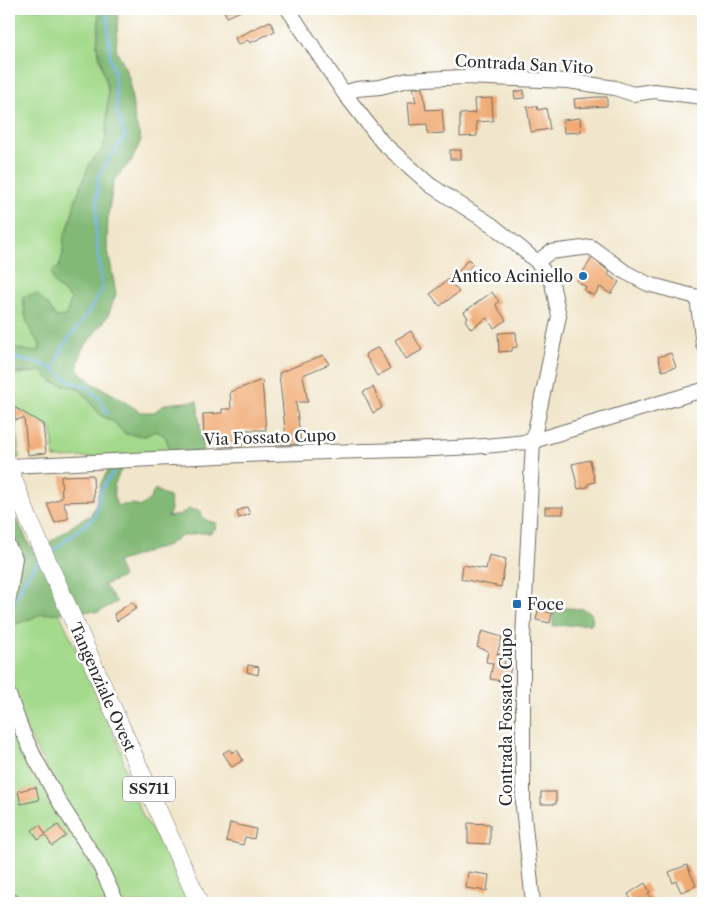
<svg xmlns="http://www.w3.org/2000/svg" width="712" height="912" font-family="'Libre Caslon Text',serif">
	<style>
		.green { fill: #a3d98a; stroke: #67825a }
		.forest { fill: #82b976; stroke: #567250 }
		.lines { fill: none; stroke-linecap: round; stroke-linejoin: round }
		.stream { stroke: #75b4e8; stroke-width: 2.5 }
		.building { fill: #f0aa73 }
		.minor-casing { stroke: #706c63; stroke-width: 16 }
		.major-casing { stroke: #706c63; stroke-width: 19 }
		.minor { stroke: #fff; stroke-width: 14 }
		.major { stroke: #fff; stroke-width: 18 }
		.poi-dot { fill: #1f6fb2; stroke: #fff; stroke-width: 2 }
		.labels { text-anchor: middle; stroke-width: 5; stroke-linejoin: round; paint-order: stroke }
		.shield { fill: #fff; stroke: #6b6b6b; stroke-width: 1 }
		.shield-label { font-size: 15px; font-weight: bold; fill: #2b2b2b }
		.street-label { font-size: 16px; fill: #2b2b2b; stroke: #fff }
		.poi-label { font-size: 16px; fill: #2b2b2b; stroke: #fff; text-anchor: end }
	</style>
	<rect width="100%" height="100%" fill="#fff"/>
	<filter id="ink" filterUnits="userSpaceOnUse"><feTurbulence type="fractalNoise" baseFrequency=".02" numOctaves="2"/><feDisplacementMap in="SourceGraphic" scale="10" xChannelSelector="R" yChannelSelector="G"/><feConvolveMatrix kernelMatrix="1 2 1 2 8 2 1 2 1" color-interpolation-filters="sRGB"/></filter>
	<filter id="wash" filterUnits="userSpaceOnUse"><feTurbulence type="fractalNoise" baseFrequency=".0096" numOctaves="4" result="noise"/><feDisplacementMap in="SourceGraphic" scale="20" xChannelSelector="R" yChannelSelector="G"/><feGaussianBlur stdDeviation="1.12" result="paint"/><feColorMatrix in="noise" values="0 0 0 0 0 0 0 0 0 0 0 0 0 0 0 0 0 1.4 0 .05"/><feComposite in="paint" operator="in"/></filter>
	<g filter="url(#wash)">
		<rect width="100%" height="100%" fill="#f1e6cb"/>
		<!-- green -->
		<g class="green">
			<path d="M9 9H98L99 20 97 46 108 90 106 139 101 151 90 163 76 198 69 226 64 237 63 253 54 283 71 299 66 316 56 317 47 304 23 296C25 317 26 328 40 344L39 351C31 353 15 349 9 344Z"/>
			<path d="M42 371 52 382 81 390 101 416 113 421 125 434 145 436 156 431 165 436 172 455 54 458 52 430 15 408 19 458H9V372C18 376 32 372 42 371Z"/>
			<path d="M59 612 121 750 128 782 144 818 166 851 190 903H122L58 791 20 718 9 681V627L42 614Z"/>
			<path d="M9 705 112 903H9Z"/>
		</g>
		<!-- forest -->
		<g class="forest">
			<path d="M98 9H117L118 17 116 51 122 60 129 78 135 121 141 140 132 160 114 180 108 216 107 245 116 294 108 316 82 349 77 369 91 382 116 396 140 412H154L165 404 197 401 203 451 172 455 165 436 156 431 145 436 125 434 113 421 101 416 81 390 52 382 42 371 13 373 9 372V344C16 349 31 353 39 351L40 344C26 328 25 317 23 296L37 294 47 304 56 317 66 316 71 299 54 283 51 272 59 267 63 253 64 237 69 226 76 198 90 163 101 151 106 139 108 90 97 46 99 20Z"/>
			<path d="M119 464 122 468C114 484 111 489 117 506L133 504 140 507 150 499 155 489 170 498 171 510 168 517 180 515 189 509 200 511 205 520 217 523 215 529 211 533H198L179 537 168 545 117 562 123 577 104 585 117 602 98 612 88 611 42 614 9 627V523L17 520 30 546 39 550 81 520 90 516 95 507 101 483 110 467Z"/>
			<path d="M553 607 583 609 591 613 593 621 591 624 553 626Z"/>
		</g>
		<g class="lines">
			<!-- stream -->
			<g class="stream">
				<path d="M9 357C23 361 41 361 54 370 65 376 72 386 85 385L101 400 108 414"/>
				<path d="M54 369 64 345 88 313 102 289 96 231 98 176 125 136 117 112 114 70 110 59 107 9"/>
				<path d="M51 553 95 516 101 491 105 483 114 472"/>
				<path d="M9 607C22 593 23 576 39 562"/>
			</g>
		</g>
		<g id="blocks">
			<!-- building -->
			<g class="building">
				<path d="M223 9H246L227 17Z"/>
				<path d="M270 21 275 31 250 43 248 40 238 45 235 38Z"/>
				<path d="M413 88H423L426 110 442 109 444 133 428 134 427 124 410 125 408 102H416Z"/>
				<path d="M524 90V98L515 99 514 92Z"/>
				<path d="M598 97H607V106L575 108 574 99Z"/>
				<path d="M492 98 493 121 476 122 477 136 460 137V114L475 113 474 99Z"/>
				<path d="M537 106 538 110 546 108 550 129 531 132 527 107Z"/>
				<path d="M580 118 581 132 564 133 563 120Z"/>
				<rect x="450" y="150" width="11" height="9"/>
				<path d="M592 258 610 272 608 275 619 282 611 294 600 287 594 296 584 290 586 287 577 281Z"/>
				<path d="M468 259 473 264 453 285 459 292 440 306 430 294 458 272Z"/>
				<path d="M492 292 499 302 496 304 497 307 506 320 494 328 487 318 471 329 465 320 468 318 464 312Z"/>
				<path d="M411 331 422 350 406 359 395 340Z"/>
				<path d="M516 332 517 347 512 348V351L499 352 498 333Z"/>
				<path d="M379 347 390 369 377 376 365 354Z"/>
				<path d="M671 353 676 367 662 371 658 357Z"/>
				<path d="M323 355 329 364 303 375 308 402H296L301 444 275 445 278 438H286L279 373Z"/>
				<path d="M262 380 266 430H241L242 446 219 447 218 440 204 441 203 414 222 413V409H231L230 392Z"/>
				<path d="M373 387 382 408 373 413 363 392Z"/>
				<path d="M14 407 43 424 46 453 28 455 24 418 15 420Z"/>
				<path d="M590 460 595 482 588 484V487L578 489 572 464Z"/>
				<path d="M93 475 94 501 63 502 69 518 55 523 47 504 62 498 61 476Z"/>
				<path d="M247 507 250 514 239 518 237 511Z"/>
				<rect x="545" y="507" width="18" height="7"/>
				<path d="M489 555 506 559 501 587 461 579 463 565 486 569Z"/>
				<path d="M132 602 137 608 117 621 114 614Z"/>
				<path d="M538 610 552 613 550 623 536 620Z"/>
				<path d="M482 631 502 637 497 654 506 655 504 665 511 666 508 682 490 679 493 663 486 662 488 651 477 647Z"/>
				<path d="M248 665 259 667 258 675 247 672Z"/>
				<path d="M230 749 232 753 237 750 243 760 232 767 223 753Z"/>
				<path d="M36 787 39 800 21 804 18 791Z"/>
				<rect x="541" y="792" width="15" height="12"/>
				<path d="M230 823 256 829 254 839 245 837 243 845 226 841Z"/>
				<path d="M468 823 490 824V844L468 843Z"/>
				<path d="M40 825 45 834 58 825 66 836 52 846 45 835 38 840 32 830Z"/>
				<path d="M687 865 696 886 681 892 676 881 673 883 669 872Z"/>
				<path d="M468 872 489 875 487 891 466 888Z"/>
				<path d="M645 883 650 892 648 893 654 903H638L635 900 632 901 628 894Z"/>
				<path d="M9 893 37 901V903H9Z"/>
			</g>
		</g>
	</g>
	<g filter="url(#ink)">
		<use href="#blocks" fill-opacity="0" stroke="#706c63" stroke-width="1"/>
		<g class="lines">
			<defs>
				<g id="minor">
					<path d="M288 9 344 93 382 142 430 185 492 225 522 249 537 262 552 283 559 316 533 441 523 639V807L533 903"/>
					<path d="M344 93 357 89 380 87 408 80 463 77 568 81 615 88 633 94 654 91 703 97"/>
					<path d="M537 262 550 252 591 247 625 272 648 284 697 297 703 295"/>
					<path d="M697 297 703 344"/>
					<path d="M9 466C115 461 221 455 328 452 396 450 464 450 533 441L703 390"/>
					<path d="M9 547 15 558 9 598"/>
					<path d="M9 695 23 733 36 760 60 803 99 864 117 903"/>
				</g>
				<path id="major" d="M9 469 29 520 199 903"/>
			</defs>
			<!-- minor casing -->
			<use href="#minor" class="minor-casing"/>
			<!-- major casing -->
			<use href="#major" class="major-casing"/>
			<!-- minor -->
			<use href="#minor" class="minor"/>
			<!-- major -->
			<use href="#major" class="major"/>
		</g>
	</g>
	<!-- markers -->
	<g class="poi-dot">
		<circle cx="583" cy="276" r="5"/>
		<rect x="512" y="599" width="10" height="10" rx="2.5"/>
	</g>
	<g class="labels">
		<!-- shield labels -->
		<rect class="shield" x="123" y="776.5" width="52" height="25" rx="4"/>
		<g class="shield-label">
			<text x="149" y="794">SS711</text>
		</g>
		<!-- street labels -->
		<g class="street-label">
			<text transform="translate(524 64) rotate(3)" y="6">Contrada San Vito</text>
			<text transform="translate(270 437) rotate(-2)" y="6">Via Fossato Cupo</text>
			<text transform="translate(103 687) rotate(66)" y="6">Tangenziale Ovest</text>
			<text transform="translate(506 717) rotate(-90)" y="6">Contrada Fossato Cupo</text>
		</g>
		<!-- poi labels -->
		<g class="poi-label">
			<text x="573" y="282">Antico Aciniello</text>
			<text x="527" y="610" text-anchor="start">Foce</text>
		</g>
	</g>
	<!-- margin -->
	<rect width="712" height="912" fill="none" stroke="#fff" stroke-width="30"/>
</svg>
